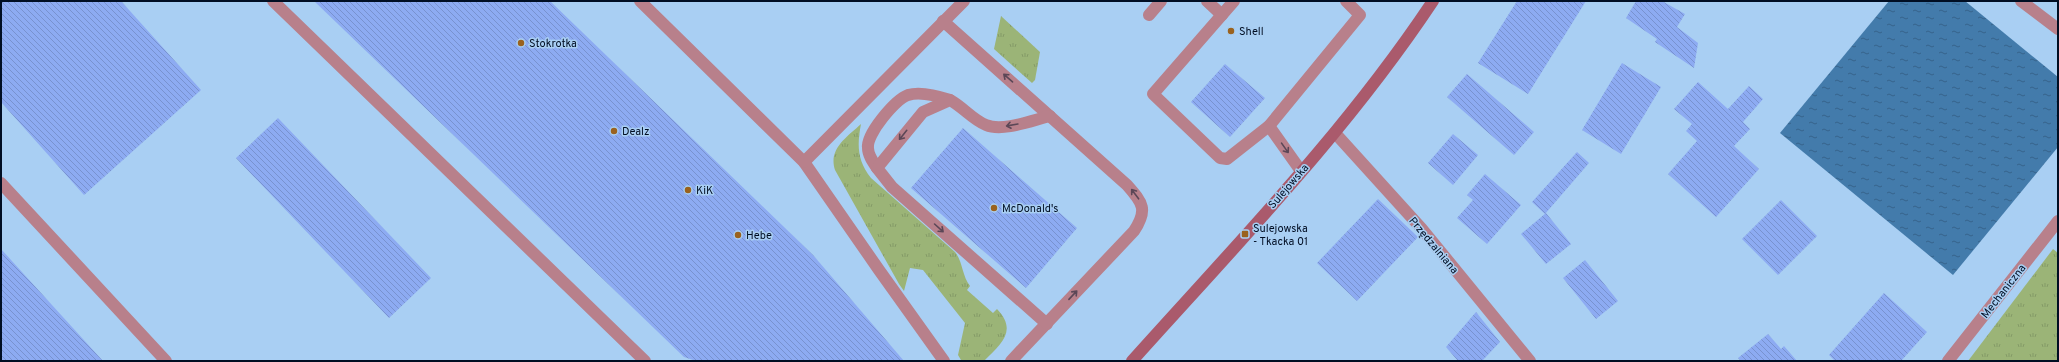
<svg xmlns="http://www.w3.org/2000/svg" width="2059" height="362" font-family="Overpass,sans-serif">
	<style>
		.grass { fill: url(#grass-tufts) }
		.water { fill: url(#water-ripples) }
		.building { fill: url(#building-back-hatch) }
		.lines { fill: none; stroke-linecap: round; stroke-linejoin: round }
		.service { stroke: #b8808b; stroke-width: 12 }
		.minor { stroke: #b8808b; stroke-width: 12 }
		.secondary { stroke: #aa5a6c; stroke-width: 12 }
		.oneway { stroke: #5c4757 }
		.poi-dot { fill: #9a621e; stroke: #a9cff3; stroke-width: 1.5 }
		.labels { text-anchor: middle; stroke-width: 3; stroke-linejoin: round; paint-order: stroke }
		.poi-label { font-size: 11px; fill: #000e23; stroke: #a9cff3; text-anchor: start }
		.street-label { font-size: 11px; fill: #000e23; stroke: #a9cff3 }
	</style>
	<defs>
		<pattern id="grass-tufts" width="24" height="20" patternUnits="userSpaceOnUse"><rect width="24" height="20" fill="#9bb477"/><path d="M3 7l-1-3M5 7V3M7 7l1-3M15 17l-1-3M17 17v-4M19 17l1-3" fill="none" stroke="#849a67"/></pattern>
		<pattern id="water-ripples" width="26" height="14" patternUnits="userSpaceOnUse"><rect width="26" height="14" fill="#437bab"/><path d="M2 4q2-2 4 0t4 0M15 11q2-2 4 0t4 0" fill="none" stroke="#36638b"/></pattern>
		<pattern id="building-back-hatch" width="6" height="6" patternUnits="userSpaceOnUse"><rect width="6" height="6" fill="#8dabf2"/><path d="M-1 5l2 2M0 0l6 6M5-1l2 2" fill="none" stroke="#7892cf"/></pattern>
	</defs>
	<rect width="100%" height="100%" fill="#a9cff3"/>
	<!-- grass -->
	<g class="grass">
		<path d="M1001 16 1040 52 1035 80 1032 83 994 49Z"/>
		<path d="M861 124C857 145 857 160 871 178L955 252C963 262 962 276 970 286L967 290 993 313 997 309C1018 331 1001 344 984 361L961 360 958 355 965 323 923 270 910 268 904 291 899 284 835 170C828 149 847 137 861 124Z"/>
		<path d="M2053 249 2058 253V361H1968Z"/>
	</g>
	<!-- water -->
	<path class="water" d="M1889 1H1965L2058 77V147L1953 275 1780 133Z"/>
	<!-- building -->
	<g class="building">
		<path d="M1 1H121L201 90 84 195 1 102Z"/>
		<path d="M314 1H550L813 255 904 361H696L684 357Z"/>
		<path d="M1517 1H1586L1528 94 1478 63Z"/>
		<path d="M1636 1H1662L1685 14 1677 27 1698 43 1694 68 1655 42 1657 39 1626 18Z"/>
		<path d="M1622 63 1661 87 1621 154 1582 130Z"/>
		<path d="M1225 64 1265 98 1230 137 1191 102Z"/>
		<path d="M1467 74 1534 132 1514 155 1447 97Z"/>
		<path d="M1698 82 1728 109 1749 86 1763 99 1743 122 1750 129 1734 146 1759 169 1716 217 1668 174 1697 141 1686 131 1692 124 1674 109Z"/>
		<path d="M278 118 431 278 389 318 236 158Z"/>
		<path d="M963 128 1077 228 1026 288 911 188Z"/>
		<path d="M1453 134 1478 155 1453 185 1428 163Z"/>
		<path d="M1577 152 1589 163 1545 214 1532 202Z"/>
		<path d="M1485 174 1521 205 1487 244 1457 218 1473 200 1467 195Z"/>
		<path d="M1378 199 1418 237 1357 301 1317 263Z"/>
		<path d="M1781 200 1817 236 1778 275 1742 239Z"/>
		<path d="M1546 213 1571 244 1546 264 1521 234Z"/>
		<path d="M1 249 103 361H1Z"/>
		<path d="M1585 260 1618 301 1596 319 1563 278Z"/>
		<path d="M1884 293 1927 332 1901 361H1835L1829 355Z"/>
		<path d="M1476 312 1500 342 1482 361H1458L1446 347Z"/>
		<path d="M1768 334 1781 349 1784 346 1797 361H1741L1738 358Z"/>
	</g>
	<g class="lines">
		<!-- service -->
		<g class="service">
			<path d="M273 1 645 361"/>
			<path d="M640 1 804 162 879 270 944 361"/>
			<path d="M1207 1 1222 15"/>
			<path d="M1234 1 1153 94 1220 158 1227 159 1269 126 1360 15 1346 1"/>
			<path d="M1149 15 1161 1"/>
			<path d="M943 21 1127 185C1143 203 1148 210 1134 231L1011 361"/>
			<path d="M1269 126 1301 171"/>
			<path d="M804 162 964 1"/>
			<path d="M877 168C873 162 868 155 868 148 866 134 895 100 908 95 921 91 938 96 950 100"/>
			<path d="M1 183 166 361"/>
			<path d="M1047 324 892 187 877 168 923 112 950 100C963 107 973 120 986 125 1003 132 1033 120 1050 116"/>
		</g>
		<!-- minor -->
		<g class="minor">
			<path d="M2021 1 2058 29"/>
			<path d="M1335 133 1422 229 1530 361"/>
			<path d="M1948 361 2058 221"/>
		</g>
		<!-- secondary -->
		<path class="secondary" d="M1132 361C1236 245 1346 132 1433 1"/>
	</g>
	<!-- one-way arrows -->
	<defs><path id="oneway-shaft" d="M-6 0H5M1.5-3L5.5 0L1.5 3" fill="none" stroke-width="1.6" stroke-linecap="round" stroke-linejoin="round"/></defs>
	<g class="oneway">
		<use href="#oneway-shaft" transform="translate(1008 78) rotate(-139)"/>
		<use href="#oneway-shaft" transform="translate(1012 125) rotate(170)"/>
		<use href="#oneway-shaft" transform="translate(903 135) rotate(129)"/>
		<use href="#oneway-shaft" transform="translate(1285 148) rotate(55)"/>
		<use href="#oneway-shaft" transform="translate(1135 194) rotate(-127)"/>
		<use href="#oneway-shaft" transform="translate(939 228) rotate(42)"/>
		<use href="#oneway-shaft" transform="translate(1073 295) rotate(-47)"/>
	</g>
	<!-- markers -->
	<g class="poi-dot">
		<circle cx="1231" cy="31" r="4"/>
		<circle cx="521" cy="43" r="4"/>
		<circle cx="614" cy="131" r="4"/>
		<circle cx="688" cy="190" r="4"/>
		<circle cx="994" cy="208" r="4"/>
		<rect x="1241" y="230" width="8" height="8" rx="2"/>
		<circle cx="738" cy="235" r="4"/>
	</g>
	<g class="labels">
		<!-- poi labels -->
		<g class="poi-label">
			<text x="1239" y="35">Shell</text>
			<text x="529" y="47">Stokrotka</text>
			<text x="622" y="135">Dealz</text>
			<text x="696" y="194">KiK</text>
			<text x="1002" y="212">McDonald's</text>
			<text x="1253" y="232">Sulejowska<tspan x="1253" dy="13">- Tkacka 01</tspan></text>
			<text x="746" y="239">Hebe</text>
		</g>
		<!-- street labels -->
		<g class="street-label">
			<text transform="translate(1288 186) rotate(-49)" y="4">Sulejowska</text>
			<text transform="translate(1434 245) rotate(50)" y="4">Przędzalniana</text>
			<text transform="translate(2003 291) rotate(-52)" y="4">Mechaniczna</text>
		</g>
	</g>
	<!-- border -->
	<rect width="2059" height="362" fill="none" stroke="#000e23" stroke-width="4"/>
</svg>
